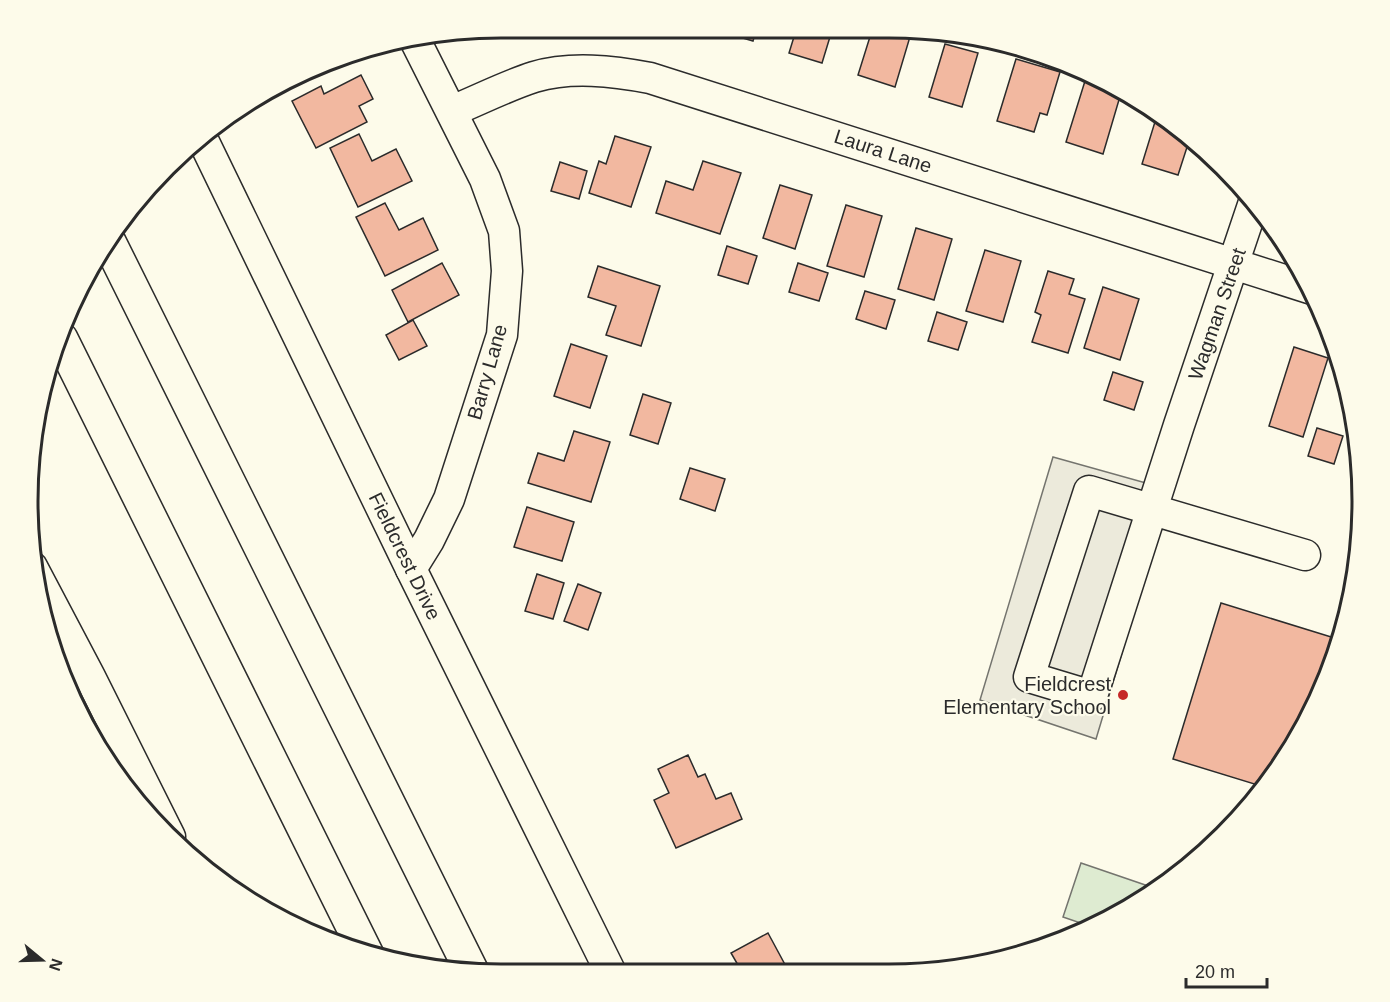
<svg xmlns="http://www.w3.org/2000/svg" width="1390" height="1002" font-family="Helvetica,sans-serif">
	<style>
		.green { fill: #deebd1; stroke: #74746e; stroke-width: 1.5 }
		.parking { fill: #eceadb; stroke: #74746e; stroke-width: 1.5 }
		.building { fill: #f2b8a0; stroke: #2b2b2b; stroke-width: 1.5 }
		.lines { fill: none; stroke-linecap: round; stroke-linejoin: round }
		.minor-casing { stroke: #2b2b2b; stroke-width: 33 }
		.highway-casing { stroke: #2b2b2b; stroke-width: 36 }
		.minor { stroke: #fdfbea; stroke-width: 30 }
		.highway { stroke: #fdfbea; stroke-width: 33 }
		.poi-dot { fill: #c62828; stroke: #fdfbea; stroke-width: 2 }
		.labels { text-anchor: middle; stroke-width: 4.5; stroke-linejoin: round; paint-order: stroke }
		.street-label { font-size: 20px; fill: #2b2b2b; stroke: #fdfbea }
		.poi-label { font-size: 20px; fill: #2b2b2b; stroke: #fdfbea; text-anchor: end }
		.rim { fill: none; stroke: #2b2b2b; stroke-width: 3 }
	</style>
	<rect width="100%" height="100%" fill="#fdfbea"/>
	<!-- green -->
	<path class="green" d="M1081 863 1157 889 1092 927 1063 917Z"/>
	<!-- parking -->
	<path class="parking" d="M1053 457 1171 490 1096 739 980 700Z"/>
	<!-- building -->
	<g class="building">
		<path d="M720 27H757L753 41 719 31Z"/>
		<path d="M797 27H833L822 63 789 53Z"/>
		<path d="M873 27 912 30 895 87 858 75Z"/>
		<path d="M945 44 978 53 962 107 929 97Z"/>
		<path d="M1016 59 1060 72 1047 115 1040 113 1034 132 997 121Z"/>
		<path d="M361 75 373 99 359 106 367 122 316 148 292 101 321 86 324 94Z"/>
		<path d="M1085 81 1121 93 1103 154 1066 142Z"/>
		<path d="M1158 112 1189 141 1178 175 1142 164Z"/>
		<path d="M359 134 372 161 396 149 412 181 358 207 330 148Z"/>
		<path d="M615 136 651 147 631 207 589 193 599 161 606 164Z"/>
		<path d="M703 161 741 173 720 234 656 213 666 181 693 190Z"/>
		<path d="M560 162 587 171 579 199 551 191Z"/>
		<path d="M780 185 812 195 795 249 763 238Z"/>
		<path d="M385 203 399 230 423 218 438 250 385 276 356 217Z"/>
		<path d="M846 205 882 216 864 277 827 266Z"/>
		<path d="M916 228 952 239 934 300 898 289Z"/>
		<path d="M727 246 757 256 748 284 718 275Z"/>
		<path d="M985 250 1021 261 1003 322 966 311Z"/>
		<path d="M442 263 459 295 408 322 392 290Z"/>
		<path d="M798 263 828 273 819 301 789 292Z"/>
		<path d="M598 266 660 286 641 346 606 335 616 306 588 297Z"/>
		<path d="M1048 271 1074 279 1069 294 1085 299 1068 353 1032 342 1041 315 1035 312Z"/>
		<path d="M1103 287 1139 299 1120 360 1084 348Z"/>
		<path d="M865 291 895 300 886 329 856 319Z"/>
		<path d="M937 312 967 322 958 350 928 341Z"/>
		<path d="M413 320 427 346 399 360 386 335Z"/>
		<path d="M571 344 607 356 590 408 554 396Z"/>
		<path d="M1294 347 1328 358 1303 437 1269 426Z"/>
		<path d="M1113 372 1143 382 1134 410 1104 400Z"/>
		<path d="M643 394 671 403 658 444 630 435Z"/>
		<path d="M1352 411 1356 432 1346 429Z"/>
		<path d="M1317 428 1343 436 1334 464 1308 456Z"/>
		<path d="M574 431 610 442 591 502 528 483 538 453 564 461Z"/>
		<path d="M690 468 725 479 715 511 680 499Z"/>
		<path d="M527 507 574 522 562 561 514 547Z"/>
		<path d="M537 574 564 583 553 619 525 611Z"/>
		<path d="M578 584 601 593 588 630 564 621Z"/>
		<path d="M1221 603 1341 640 1338 653 1300 738 1264 787 1173 759Z"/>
		<path d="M688 755 698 777 705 774 716 799 731 793 742 819 676 848 654 800 669 793 658 769Z"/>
		<path d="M768 933 789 972H742L731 953Z"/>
	</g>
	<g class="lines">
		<defs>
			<g id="minor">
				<path d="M452 111C479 100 506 86 534 77 571 66 613 71 650 78L1312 289"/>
				<path d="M202 138 411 569 611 973"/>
				<path d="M1254 202 1179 425 1092 696 1029 677 1089 491 1305 555"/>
				<path d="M32 567 90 677 170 837"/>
				<path d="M411 569 429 540 449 499 502 335 507 271 504 231 485 179 414 38"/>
			</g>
			<g id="highway">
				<path d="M109 242 473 974"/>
				<path d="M61 339 367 955"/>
			</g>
		</defs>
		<!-- minor casing -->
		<use href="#minor" class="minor-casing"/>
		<!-- highway casing -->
		<use href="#highway" class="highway-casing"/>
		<!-- minor -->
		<use href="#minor" class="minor"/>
		<!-- highway -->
		<use href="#highway" class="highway"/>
	</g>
	<!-- markers -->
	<circle class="poi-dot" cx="1123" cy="695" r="6"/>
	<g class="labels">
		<!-- street labels -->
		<g class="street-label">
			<text transform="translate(883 151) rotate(18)" y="7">Laura Lane</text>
			<text transform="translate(1217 314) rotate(-71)" y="7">Wagman Street</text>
			<text transform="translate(487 372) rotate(-74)" y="7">Barry Lane</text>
			<text transform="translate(405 556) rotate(64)" y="7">Fieldcrest Drive</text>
		</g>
		<!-- poi labels -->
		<g class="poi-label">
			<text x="1111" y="691">Fieldcrest<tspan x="1111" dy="23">Elementary School</tspan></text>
		</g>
	</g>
	<!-- crop -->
	<path d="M0 0H1390V1002H0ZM501 38H889A463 463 0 0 1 1352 501V501A463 463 0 0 1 889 964H501A463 463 0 0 1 38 501V501A463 463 0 0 1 501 38Z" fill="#fdfbea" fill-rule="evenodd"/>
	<path class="rim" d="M501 38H889A463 463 0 0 1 1352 501V501A463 463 0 0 1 889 964H501A463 463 0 0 1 38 501V501A463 463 0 0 1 501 38Z"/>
	<!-- north arrow -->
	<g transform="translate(42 960) rotate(109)" stroke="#fdfbea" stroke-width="4.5" paint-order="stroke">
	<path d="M0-4.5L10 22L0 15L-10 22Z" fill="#2b2b2b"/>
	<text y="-9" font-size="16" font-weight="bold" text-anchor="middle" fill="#2b2b2b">N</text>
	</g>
	<!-- scale -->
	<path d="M1186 978v9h81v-9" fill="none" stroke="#2b2b2b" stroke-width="3"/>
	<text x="1195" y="978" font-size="18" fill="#2b2b2b" stroke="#fdfbea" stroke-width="4.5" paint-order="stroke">20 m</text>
</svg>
